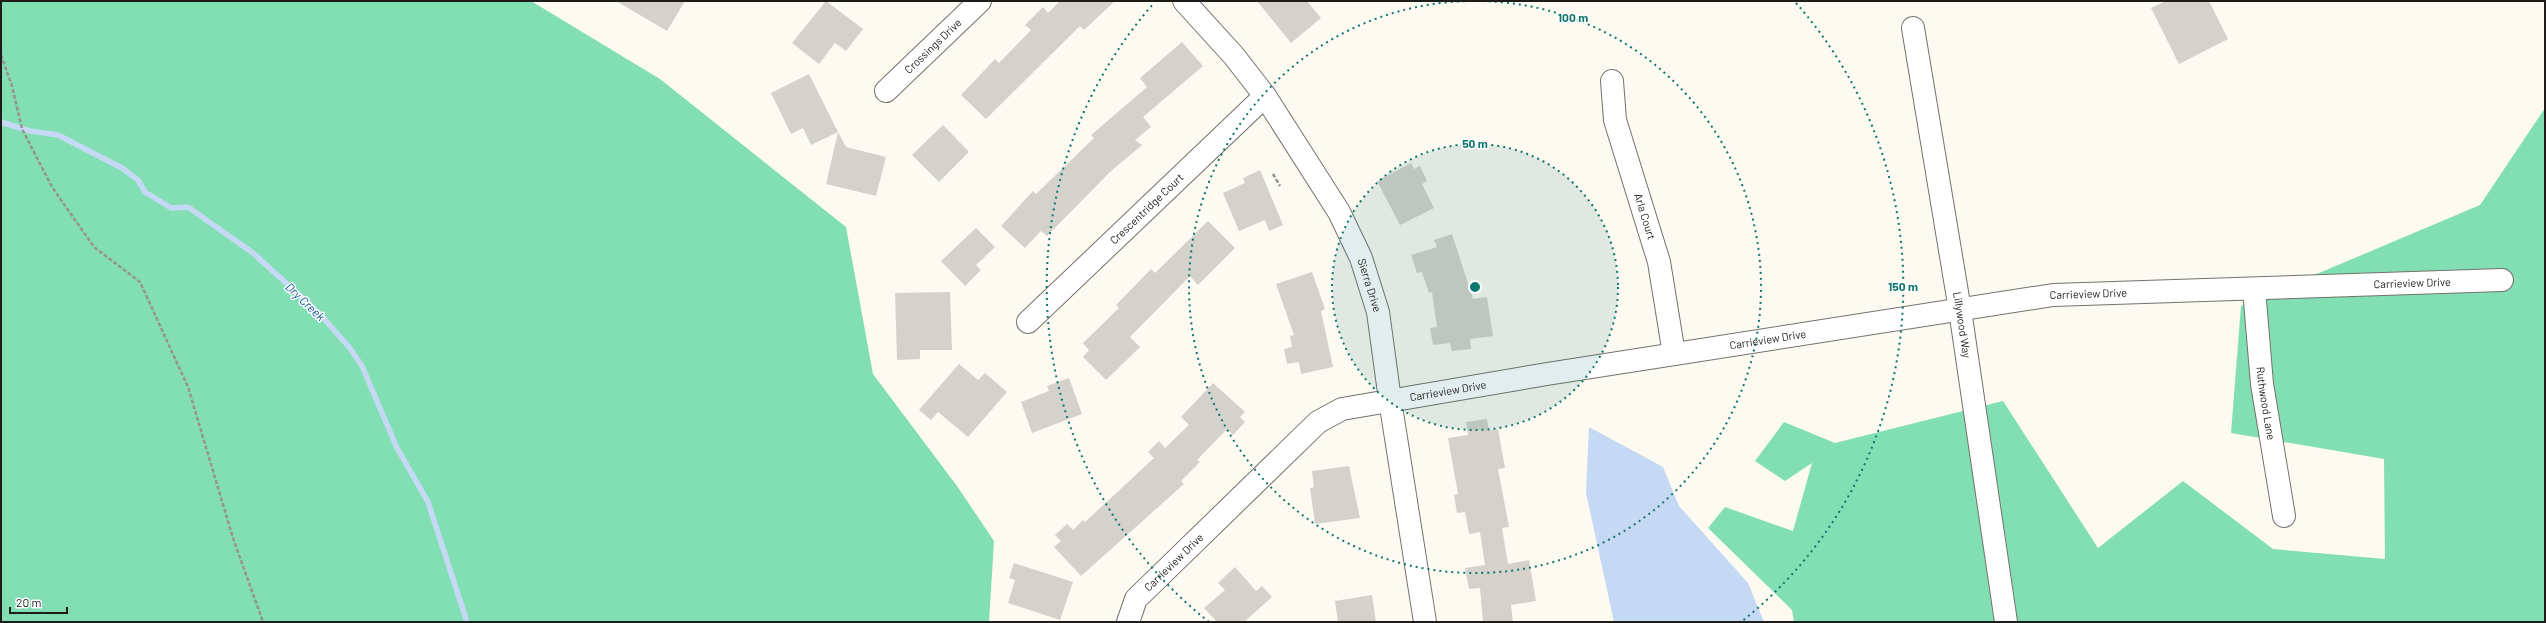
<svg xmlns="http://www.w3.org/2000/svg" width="2546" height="623" font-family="Barlow,sans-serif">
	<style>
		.green { fill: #82dfb4 }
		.water { fill: #c5d9f5 }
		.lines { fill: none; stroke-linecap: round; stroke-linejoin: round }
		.stream { stroke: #c5d9f5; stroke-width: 5.5 }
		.building { fill: #d5d2cb }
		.minor-casing { stroke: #74726b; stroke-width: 24 }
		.path { stroke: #96948e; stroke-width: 2.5; stroke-dasharray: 4 2; stroke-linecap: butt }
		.minor { stroke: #fff; stroke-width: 22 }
		.ring { fill: none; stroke: #0f766e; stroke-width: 2; stroke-dasharray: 2 4 }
		.labels { text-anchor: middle; stroke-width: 3; stroke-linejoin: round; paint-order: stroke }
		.street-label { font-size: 11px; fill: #1d1c19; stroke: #fff }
		.water-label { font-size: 12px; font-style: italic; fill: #0a4d99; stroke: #fff }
		.centre { fill: #0f766e; stroke: #fff; stroke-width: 2 }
		.ring-label { font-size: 12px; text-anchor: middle; font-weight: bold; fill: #0f766e; stroke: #fff; stroke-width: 3; stroke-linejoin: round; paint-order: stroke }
	</style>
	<rect width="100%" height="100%" fill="#fdfaf2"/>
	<!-- green -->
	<g class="green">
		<path d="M1 1H531L660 79 846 227 873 374 957 486 994 541 989 622H1Z"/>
		<path d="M2545 108V622H1794L1792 610 1708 528 1725 507 1793 531 1812 463 1785 481 1755 461 1784 422 1835 443 2003 401 2098 548 2183 481 2273 549 2385 559 2384 459 2231 433 2241 306 2480 205Z"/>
	</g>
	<!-- water -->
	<path class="water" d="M1589 427 1663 467 1679 506 1748 583 1764 622H1614L1586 493Z"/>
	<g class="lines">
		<!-- stream -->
		<path class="stream" d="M1 122 30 131 58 135 122 168 138 180 145 192 171 208 188 207 253 253 319 313 349 347 362 366 397 448 428 502 467 622"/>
	</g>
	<!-- building -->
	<g class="building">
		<path d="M616 1H685L667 31Z"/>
		<path d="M826 1 863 29 846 51 835 43 819 64 792 43Z"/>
		<path d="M1060 1H1115L1084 30 1080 26 986 119 961 95 995 59 999 63 1031 30 1025 25 1043 7 1048 13Z"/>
		<path d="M1257 1H1307L1321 18 1291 43Z"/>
		<path d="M2166 1H2209L2228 39 2179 64 2151 8Z"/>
		<path d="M1182 42 1203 66 1143 117 1151 127 1135 140 1142 145 1110 172 1047 236 1041 231 1025 248 1001 226 1033 191 1036 194 1094 138 1091 135 1147 87 1140 78Z"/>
		<path d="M809 74 838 132 811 145 803 128 791 134 771 93Z"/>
		<path d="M943 125 969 152 939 182 912 155Z"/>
		<path d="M838 132 846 147 886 157 876 196 826 184Z"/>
		<path d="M1411 163 1414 169 1420 166 1427 181 1422 184 1434 208 1400 225 1377 181Z"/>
		<path d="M1260 170 1283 225 1269 231 1265 220 1239 231 1223 193 1245 183 1243 178Z"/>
		<path d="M1208 221 1235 248 1198 285 1190 276 1130 337 1140 347 1106 380 1083 357 1089 350 1083 343 1119 308 1116 305 1151 269 1155 273Z"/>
		<path d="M976 228 995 247 976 265 981 270 965 286 941 261Z"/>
		<path d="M1452 234 1473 299 1487 297 1493 336 1470 339 1471 349 1452 351 1450 343 1433 345 1430 328 1437 327 1432 292 1429 293 1422 272 1417 273 1411 255 1437 247 1434 240Z"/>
		<path d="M1312 272 1325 309 1321 311 1333 367 1301 374 1299 362 1287 364 1284 349 1292 347 1290 336 1294 335 1276 284Z"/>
		<path d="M950 292 952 350H920V359L897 360 895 293Z"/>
		<path d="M959 364 978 380 985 373 1007 392 968 437 938 412 931 420 919 410Z"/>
		<path d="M1069 378 1082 414 1032 433 1021 402 1049 391 1047 386Z"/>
		<path d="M1213 383 1245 412 1240 417 1245 422 1233 435 1227 429 1197 460 1200 462 1181 481 1184 484 1081 576 1054 547 1061 541 1055 535 1067 524 1073 530 1083 520 1085 522 1154 458 1148 452 1159 441 1165 448 1189 425 1181 417Z"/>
		<path d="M1487 419 1489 430 1498 429 1505 468 1498 469 1509 527 1502 528 1508 564 1529 560 1536 601 1511 605 1513 622H1483L1480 588 1469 589 1465 568 1485 565 1480 532 1469 534 1465 512 1457 513 1454 495 1458 494 1448 438 1468 435 1466 422Z"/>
		<path d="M1349 466 1360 518 1315 524 1310 488 1314 487 1312 471Z"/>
		<path d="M1014 563 1073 582 1060 620 1008 603 1015 580 1009 578Z"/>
		<path d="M1235 567 1256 591 1262 586 1272 597 1244 622H1217L1204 608 1225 590 1218 583Z"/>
		<path d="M1372 595 1376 622H1338L1335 601Z"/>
	</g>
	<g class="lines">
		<defs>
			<g id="minor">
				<path id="s1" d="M1184 1 1234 56 1265 96 1339 212 1361 258 1378 312 1390 400 1425 622"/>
				<path id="s2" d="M1913 28 1960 310 2006 622"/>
				<path id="s3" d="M1612 81 1615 120 1659 262 1674 354"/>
				<path id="s4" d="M886 91 980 1"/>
				<path id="s5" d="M2254 289 2262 384 2284 516"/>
				<path id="s6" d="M1028 322 1265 96"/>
				<path id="s7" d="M1128 622 1136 599 1318 422 1342 409 1547 374 2053 295 2502 280"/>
			</g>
		</defs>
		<!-- minor casing -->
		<use href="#minor" class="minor-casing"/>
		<!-- path -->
		<g class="path">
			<path d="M1 55 12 86 22 129 52 187 94 247 140 282 188 387 233 538 263 622"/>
			<path d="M1273 174 1280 186"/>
		</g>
		<!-- minor -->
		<use href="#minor" class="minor"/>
	</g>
	<!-- distance rings -->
	<circle cx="1475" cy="287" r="143" fill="#0f766e" fill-opacity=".12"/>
	<g class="ring">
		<circle cx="1475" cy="287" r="143"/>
		<path d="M1477 1A286 286 0 1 1 1473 1"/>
		<path d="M1209 622A428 428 0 0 1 1154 3M1796 3A428 428 0 0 1 1741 622"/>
	</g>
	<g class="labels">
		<!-- street labels -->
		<g class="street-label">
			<text dy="4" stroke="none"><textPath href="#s4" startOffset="65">Crossings Drive</textPath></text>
			<text dy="4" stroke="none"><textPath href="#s6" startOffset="164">Crescentridge Court</textPath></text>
			<text dy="4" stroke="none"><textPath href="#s3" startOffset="140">Arla Court</textPath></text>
			<text dy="4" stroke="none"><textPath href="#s7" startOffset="1385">Carrieview Drive</textPath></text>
			<text dy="4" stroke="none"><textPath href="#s1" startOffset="342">Sierra Drive</textPath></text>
			<text dy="4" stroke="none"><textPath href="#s7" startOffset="1061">Carrieview Drive</textPath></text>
			<text dy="4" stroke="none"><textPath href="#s2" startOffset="301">Lillywood Way</textPath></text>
			<text dy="4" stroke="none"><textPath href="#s7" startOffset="737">Carrieview Drive</textPath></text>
			<text dy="4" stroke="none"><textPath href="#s7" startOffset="413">Carrieview Drive</textPath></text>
			<text dy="4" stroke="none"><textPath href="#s5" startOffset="115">Ruthwood Lane</textPath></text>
			<text dy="4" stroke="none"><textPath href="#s7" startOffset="77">Carrieview Drive</textPath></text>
		</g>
		<!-- water labels -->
		<g class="water-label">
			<text transform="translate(305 302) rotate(44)" y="4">Dry Creek</text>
		</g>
	</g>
	<circle cx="1475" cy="287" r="6" class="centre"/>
	<g class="ring-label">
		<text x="1573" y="22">100 m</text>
		<text x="1475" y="148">50 m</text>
		<text x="1903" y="291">150 m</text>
	</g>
	<!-- border -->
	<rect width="2546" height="623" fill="none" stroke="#1d1c19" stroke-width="4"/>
	<!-- scale -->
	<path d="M10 607v6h57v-6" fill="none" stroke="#1d1c19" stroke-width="2"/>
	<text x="16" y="607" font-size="12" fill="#1d1c19" stroke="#ffffff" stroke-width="3" paint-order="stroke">20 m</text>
</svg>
